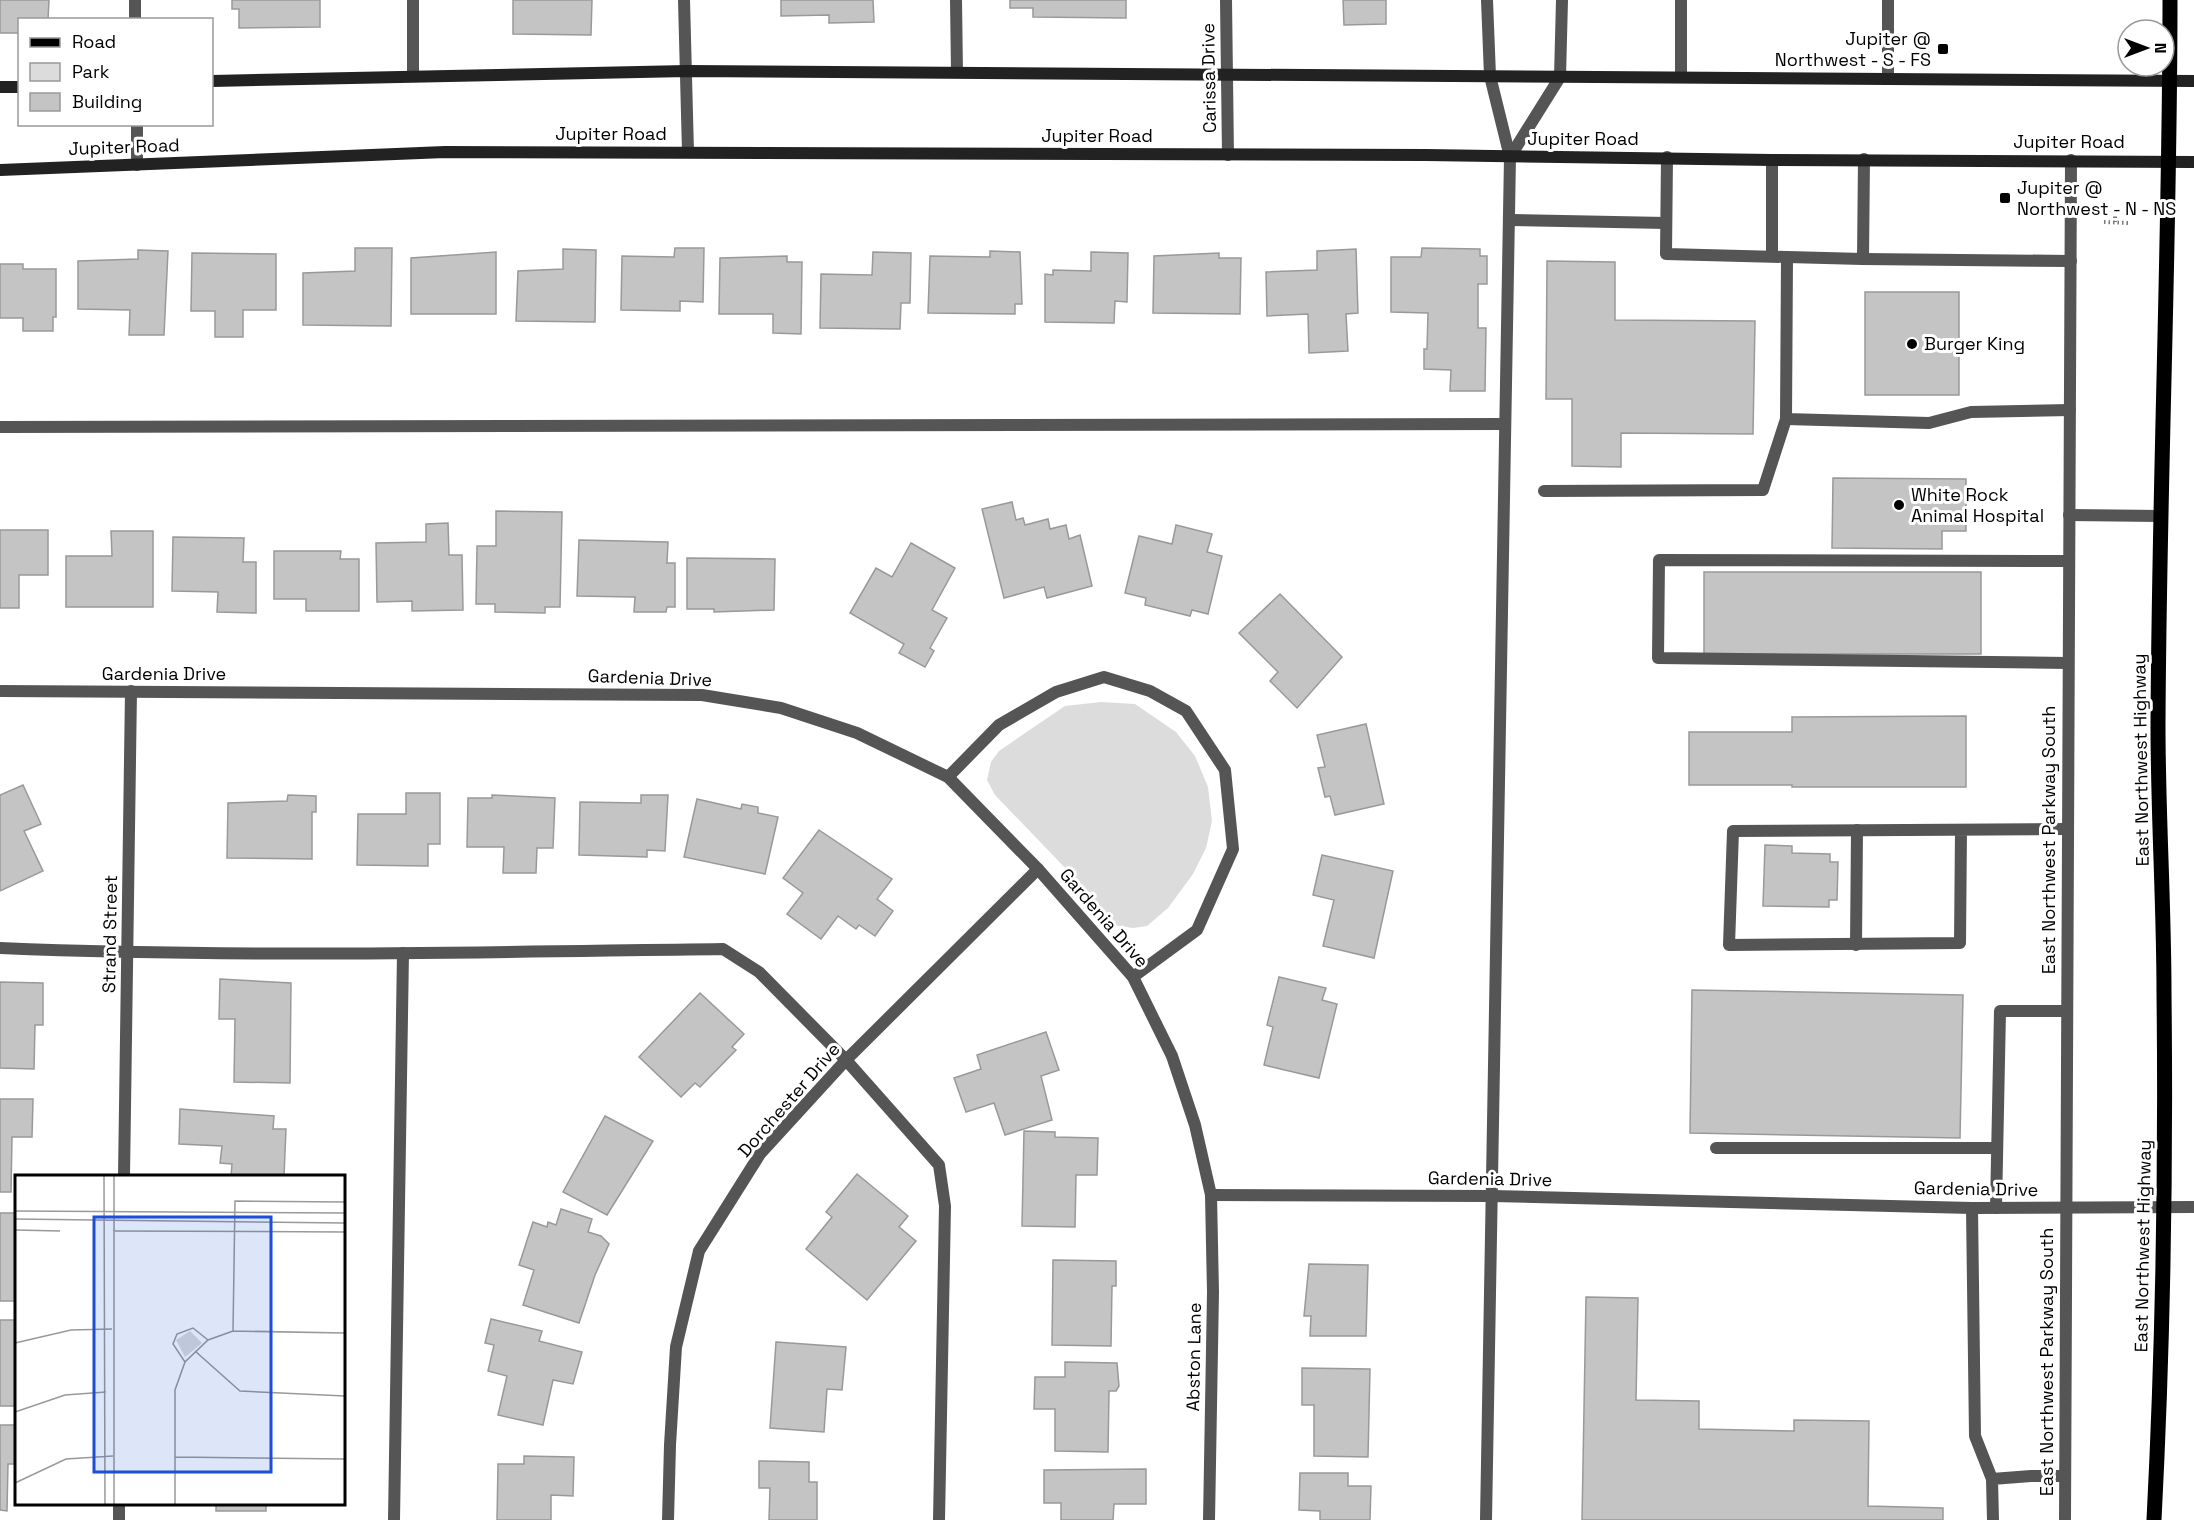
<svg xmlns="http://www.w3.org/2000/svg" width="2194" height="1520" font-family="'Space Grotesk',sans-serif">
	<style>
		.green { fill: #dcdcdc }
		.building { fill: #c4c4c4; stroke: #999; stroke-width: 1.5 }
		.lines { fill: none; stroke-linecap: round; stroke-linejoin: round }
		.path { stroke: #777; stroke-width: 4; stroke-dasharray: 1.5 3; stroke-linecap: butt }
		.service { stroke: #555; stroke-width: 12 }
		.minor { stroke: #555; stroke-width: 12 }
		.secondary { stroke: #222; stroke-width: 12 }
		.primary { stroke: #000; stroke-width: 15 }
		.poi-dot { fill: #000; stroke: #fff; stroke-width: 2 }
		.labels { text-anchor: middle; stroke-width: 6; stroke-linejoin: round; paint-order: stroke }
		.poi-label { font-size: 18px; fill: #000; stroke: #fff; text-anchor: start }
		.street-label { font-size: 18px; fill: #000; stroke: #fff }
		.inset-road { fill: none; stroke: #999; stroke-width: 1.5 }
		.view { fill: #1d4ed8; fill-opacity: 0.15; stroke: #1d4ed8; stroke-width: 3 }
		.inset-edge { fill: none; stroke: #000; stroke-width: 3 }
	</style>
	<rect width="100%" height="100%" fill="#fff"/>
	<!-- green -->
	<path class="green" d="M1101 702 1135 704 1176 732 1195 756 1208 787 1212 821 1206 848 1193 874 1168 908 1147 926 1133 928 1113 925 1092 896 995 795 987 780 991 762 999 751 1028 731 1065 706Z"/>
	<!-- building -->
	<g class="building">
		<path d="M0 0H49L48 20H20V33H0Z"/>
		<path d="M232 0H320V27L239 28V9H232Z"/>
		<path d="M513 0H592L591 35 513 34Z"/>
		<path d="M781 0H873L874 22 829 23V15L781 16Z"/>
		<path d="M1010 0H1126V18L1033 17V8H1010Z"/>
		<path d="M1343 0H1386V24L1344 25Z"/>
		<path d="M355 248H392L391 326 303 325V273L355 271Z"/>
		<path d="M675 248H704L703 302 680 301V311L621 310 622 256 674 257Z"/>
		<path d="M1422 248 1480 249V256H1487V284H1478V328H1486L1485 391H1450L1451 370 1424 369V349H1427L1428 313 1391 312V257H1421Z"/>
		<path d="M563 249 596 250 595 322 516 321 518 271 563 269Z"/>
		<path d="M1356 249 1358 313 1346 314 1348 351 1309 353 1308 314 1267 316 1266 272 1317 270V251Z"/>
		<path d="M138 250 168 251 164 335H129L130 310 78 309V261L138 259Z"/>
		<path d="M990 251 1020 252 1022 304H1015V314L928 313 930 256 990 257Z"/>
		<path d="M496 252V314H411V258Z"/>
		<path d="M873 252 911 253 910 303H901L900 329 820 328 821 274 872 275Z"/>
		<path d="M1091 252 1128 253 1127 302 1115 301 1114 323 1045 322V274L1053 275V270L1091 271Z"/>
		<path d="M192 253 276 254V310H243V337H215V311H191Z"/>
		<path d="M1219 253V258H1241L1240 314 1153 313 1154 256Z"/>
		<path d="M787 256V262H802L801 334 773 333V314H719L720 258Z"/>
		<path d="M1547 261 1615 262V320L1755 321 1753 434 1621 433V467L1572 466V399H1546Z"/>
		<path d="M0 264H23V269H56V317H53V331H23V318H0Z"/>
		<rect x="1865" y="292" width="94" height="103"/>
		<path d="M1833 478 1966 479V531H1942V549L1832 548Z"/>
		<path d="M1012 502 1016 520 1023 518 1025 525 1048 519 1050 529 1066 525 1069 539 1080 535 1092 586 1047 598 1044 587 1004 598 982 509Z"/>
		<path d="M496 511 562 512 560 607H545V613L495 612V604H476L477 546H496Z"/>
		<path d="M448 523 449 555H462L463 610 412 611V601L377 602 376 543 426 542V524Z"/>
		<path d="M1176 525 1212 534 1207 552 1222 556 1208 614 1192 610 1190 616 1145 605 1146 598 1125 593 1139 536 1172 544Z"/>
		<path d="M0 530H48V575H19V608H0Z"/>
		<path d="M111 531H153V607H66V556H112Z"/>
		<path d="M173 537 244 538 243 562H256V613L217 612 218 592 172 591Z"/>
		<path d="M579 540 668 542 667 563H675V607H667L666 612H634L635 597 577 596Z"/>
		<path d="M911 543 955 568 932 610 947 618 930 648 934 651 925 667 899 653 904 644 850 613 876 568 892 577Z"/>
		<path d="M274 551H341L340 559H359V611H306V599H274Z"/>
		<path d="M687 558 775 559 774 610 714 612V609H687Z"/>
		<rect x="1704" y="572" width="277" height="82"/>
		<path d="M1280 594 1342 657 1297 708 1270 681 1278 672 1239 633Z"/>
		<path d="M1966 716V787H1792V785H1689V732H1792V717Z"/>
		<path d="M1366 724 1384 804 1335 815 1330 796 1325 797 1318 768 1325 767 1317 735Z"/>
		<path d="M23 785 41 824 24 831 43 871 0 891V795Z"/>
		<path d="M406 793H440V844H428V866L357 865 358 814H406Z"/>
		<path d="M288 795 316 796V812H312V859L227 858 228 803 287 801Z"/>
		<path d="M492 795 555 798 553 848H537L536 873H503L504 847H467L468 798H492Z"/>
		<path d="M641 795H668L665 851 647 850V857L579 855 580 802 641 803Z"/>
		<path d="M697 799 741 809 742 804 758 807V813L778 817 765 874 684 857Z"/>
		<path d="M819 830 892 879 877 899 893 911 875 936 859 925 856 929 838 916 821 939 787 914 803 893 783 878Z"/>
		<path d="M1765 845 1792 846V853L1830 854V862H1838L1837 900H1829V907L1763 906Z"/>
		<path d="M1322 855 1393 871 1374 958 1323 946 1334 900 1313 895Z"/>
		<path d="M1279 977 1326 988 1322 1000 1337 1004 1319 1078 1264 1065 1273 1027 1267 1025Z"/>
		<path d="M220 979 291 983 290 1083 234 1082 235 1019H219Z"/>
		<path d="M0 982 43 983V1025H35L34 1069 0 1068Z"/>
		<path d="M1692 990 1963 995 1960 1138 1690 1133Z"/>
		<path d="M700 993 744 1034 732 1047 736 1050 700 1087 695 1083 681 1097 639 1057Z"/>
		<path d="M1046 1032 1059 1070 1041 1076 1052 1120 1005 1135 994 1103 966 1112 954 1078 981 1069 977 1055Z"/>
		<path d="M0 1099H33L32 1137H12L11 1192H0Z"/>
		<path d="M180 1109 274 1116 273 1129H286L284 1176H231L232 1164 220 1163 222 1146 179 1144Z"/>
		<path d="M605 1116 653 1141 607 1215 563 1192Z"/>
		<path d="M1024 1131 1055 1132V1137L1098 1138 1097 1175H1076L1075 1227 1022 1226Z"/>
		<path d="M857 1174 908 1216 899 1227 916 1241 867 1300 806 1249 832 1217 826 1212Z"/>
		<path d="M561 1209 592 1219 588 1232 601 1236 609 1244 595 1275 579 1323 523 1305 534 1270 519 1265 533 1222 547 1227 548 1222 556 1225Z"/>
		<rect x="0" y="1213" width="16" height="88"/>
		<path d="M1053 1260 1116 1261V1286H1112L1111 1346 1052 1345Z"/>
		<path d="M1309 1264 1368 1265 1366 1336H1310L1311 1316H1304Z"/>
		<path d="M1586 1297 1638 1298 1636 1400 1699 1401V1429L1794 1431V1420L1869 1421 1868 1506 1943 1508V1520H1582Z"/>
		<path d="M491 1319 542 1331 539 1341 582 1352 573 1384 553 1380 543 1425 498 1415 507 1376 488 1371 494 1345 485 1343Z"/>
		<rect x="0" y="1320" width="16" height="86"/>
		<path d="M776 1342 846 1347 842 1390 827 1389 824 1432 770 1428Z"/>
		<path d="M1065 1362 1117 1363 1119 1386 1116 1391H1109L1108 1452 1055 1451V1409H1034L1035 1377H1065Z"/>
		<path d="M1302 1368 1370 1369 1368 1457 1314 1456V1405H1302Z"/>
		<path d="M0 1425H16V1464H8L7 1511 0 1510Z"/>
		<path d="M524 1456 574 1457 573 1496 551 1495V1520H497L498 1464H524Z"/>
		<path d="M759 1461 809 1462V1482H817V1520H769L770 1488H759Z"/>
		<path d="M1146 1469V1504H1114L1113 1520H1061V1503H1044V1470Z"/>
		<path d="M1300 1473H1348V1486H1371L1370 1520H1320V1511L1299 1510Z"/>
		<rect x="216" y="1504" width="50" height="7"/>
	</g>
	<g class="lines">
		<!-- path -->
		<g class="path">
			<path d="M2115 212V222"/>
			<path d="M2104 222 2128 223"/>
		</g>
		<!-- service -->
		<g class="service">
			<path d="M413 0V76"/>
			<path d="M956 0 957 72"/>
			<path d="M1888 0V78"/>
			<path d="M1681 77V0"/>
			<path d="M1510 157 1560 77 1562 0"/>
			<path d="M1667 157 1666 254 1863 259 1864 159"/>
			<path d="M1509 220 1666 223"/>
			<path d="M1772 256V160"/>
			<path d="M1787 257 1786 419 1929 423 1971 412 2070 410"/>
			<path d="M1863 259 2071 261"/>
			<path d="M0 427 1505 424"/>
			<path d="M1544 491 1763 490 1786 419"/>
			<path d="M2068 663 1658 658 1659 560 2069 561"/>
			<path d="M1961 830 1960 943 1729 945 1733 831 2067 829"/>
			<path d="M1856 945 1857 830"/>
			<path d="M0 948C241 958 482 952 723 949L759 972 846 1060 939 1165 945 1206 939 1520"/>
			<path d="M1716 1148H1997"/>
			<path d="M1972 1208 1975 1436 1992 1479"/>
			<path d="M1996 1208 2000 1011H2066"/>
			<path d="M394 1520 403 953"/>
			<path d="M1486 1520 1510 157 1490 76 1487 0"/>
			<path d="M1993 1520 1992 1479 2031 1476H2064"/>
		</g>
		<!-- minor -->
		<g class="minor">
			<path d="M135 0V20"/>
			<path d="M684 0 688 152"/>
			<path d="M1226 0 1228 155"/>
			<path d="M137 124V165"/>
			<path d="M2069 515 2160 516"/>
			<path d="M0 691 702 695 781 708 857 733 948 777 1038 869 1133 977 1172 1056 1195 1125 1211 1195 1213 1292 1209 1520"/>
			<path d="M948 777 999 725 1056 692 1104 677 1150 691 1186 711 1225 770 1233 849 1197 930 1133 977"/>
			<path d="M124 1176 131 691"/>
			<path d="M1211 1195 1492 1196 1972 1208 2194 1207"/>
			<path d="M119 1520V1504"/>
			<path d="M668 1520 670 1445 676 1347 699 1251 760 1154 846 1060 1038 869"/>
			<path d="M2065 1520 2071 160"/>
		</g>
		<!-- secondary -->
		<g class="secondary">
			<path d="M212 81 687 71 2194 81"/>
			<path d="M0 87H20"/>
			<path d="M0 170 445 152 1426 155 1772 160 2194 162"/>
		</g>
		<!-- primary -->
		<path class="primary" d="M2154 1520C2163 1345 2166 1169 2164 993 2164 904 2158 815 2158 726 2159 484 2170 242 2170 0"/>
	</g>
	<!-- markers -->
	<g class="poi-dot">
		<rect x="1937" y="43" width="12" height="12" rx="3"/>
		<rect x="1999" y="192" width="12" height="12" rx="3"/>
		<circle cx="1912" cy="344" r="6"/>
		<circle cx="1899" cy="505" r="6"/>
	</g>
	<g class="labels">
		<!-- poi labels -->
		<g class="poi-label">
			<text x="1931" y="45" text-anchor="end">Jupiter @<tspan x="1931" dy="21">Northwest - S - FS</tspan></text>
			<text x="2017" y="194">Jupiter @<tspan x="2017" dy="21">Northwest - N - NS</tspan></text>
			<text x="1924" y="350">Burger King</text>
			<text x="1911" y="501">White Rock<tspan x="1911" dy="21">Animal Hospital</tspan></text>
		</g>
		<!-- street labels -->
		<g class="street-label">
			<text transform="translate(1209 78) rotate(-91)" y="6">Carissa Drive</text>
			<text x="611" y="140">Jupiter Road</text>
			<text x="1097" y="142">Jupiter Road</text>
			<text x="1583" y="145">Jupiter Road</text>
			<text x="2069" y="148">Jupiter Road</text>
			<text transform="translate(124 147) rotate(-2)" y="6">Jupiter Road</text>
			<text x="164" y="680">Gardenia Drive</text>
			<text transform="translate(650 678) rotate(2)" y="6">Gardenia Drive</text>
			<text transform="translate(2141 760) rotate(-91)" y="6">East Northwest Highway</text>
			<text transform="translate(2049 840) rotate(-90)" y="6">East Northwest Parkway South</text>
			<text transform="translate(1104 918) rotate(49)" y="6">Gardenia Drive</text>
			<text transform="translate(110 934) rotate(-89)" y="6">Strand Street</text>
			<text transform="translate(789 1100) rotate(-49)" y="6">Dorchester Drive</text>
			<text transform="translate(1490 1179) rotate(1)" y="6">Gardenia Drive</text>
			<text transform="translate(1976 1189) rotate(1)" y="6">Gardenia Drive</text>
			<text transform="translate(2143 1246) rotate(-89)" y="6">East Northwest Highway</text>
			<text transform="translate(1194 1357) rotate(-89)" y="6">Abston Lane</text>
			<text transform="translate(2047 1362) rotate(-90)" y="6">East Northwest Parkway South</text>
		</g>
	</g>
	<!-- overview -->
	<g transform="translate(15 1175)">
		<rect width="330" height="330" fill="#fff"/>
		<path d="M175 156 187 168 170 182 161 165Z" fill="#dcdcdc"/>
		<path class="inset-road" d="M89 1 90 329M99 1V329M0 36 330 38M0 44 330 48M0 55 45 56M98 56 330 57M218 156 220 26 330 27M0 168 56 155 97 154M180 176 225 216 330 221M170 187 158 169 162 159 178 153 193 165M0 237 50 220 91 217M160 282 330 284M0 308 51 284 98 281M160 329V215L170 187 193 165 218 156 330 158"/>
		<path class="view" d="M79 42H256V297H79Z"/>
		<rect width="330" height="330" class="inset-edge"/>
	</g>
	<!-- legend -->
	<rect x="18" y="18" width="195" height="108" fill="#ffffff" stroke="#999999" stroke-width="1.5"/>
	<rect x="30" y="38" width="30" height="9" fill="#000000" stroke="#999999" stroke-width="1.5"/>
	<text x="72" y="48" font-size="18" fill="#000000">Road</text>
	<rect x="30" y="63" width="30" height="18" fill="#dcdcdc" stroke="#999999" stroke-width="1.5"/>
	<text x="72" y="78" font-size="18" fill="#000000">Park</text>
	<rect x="30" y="93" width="30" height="18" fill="#c4c4c4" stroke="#999999" stroke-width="1.5"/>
	<text x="72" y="108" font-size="18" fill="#000000">Building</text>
	<!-- north arrow -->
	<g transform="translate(2146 48) rotate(90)"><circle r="28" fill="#ffffff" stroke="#999999" stroke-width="1.5"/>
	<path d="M0-4.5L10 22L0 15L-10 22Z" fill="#000000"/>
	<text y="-9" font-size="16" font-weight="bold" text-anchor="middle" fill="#000000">N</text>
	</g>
</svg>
